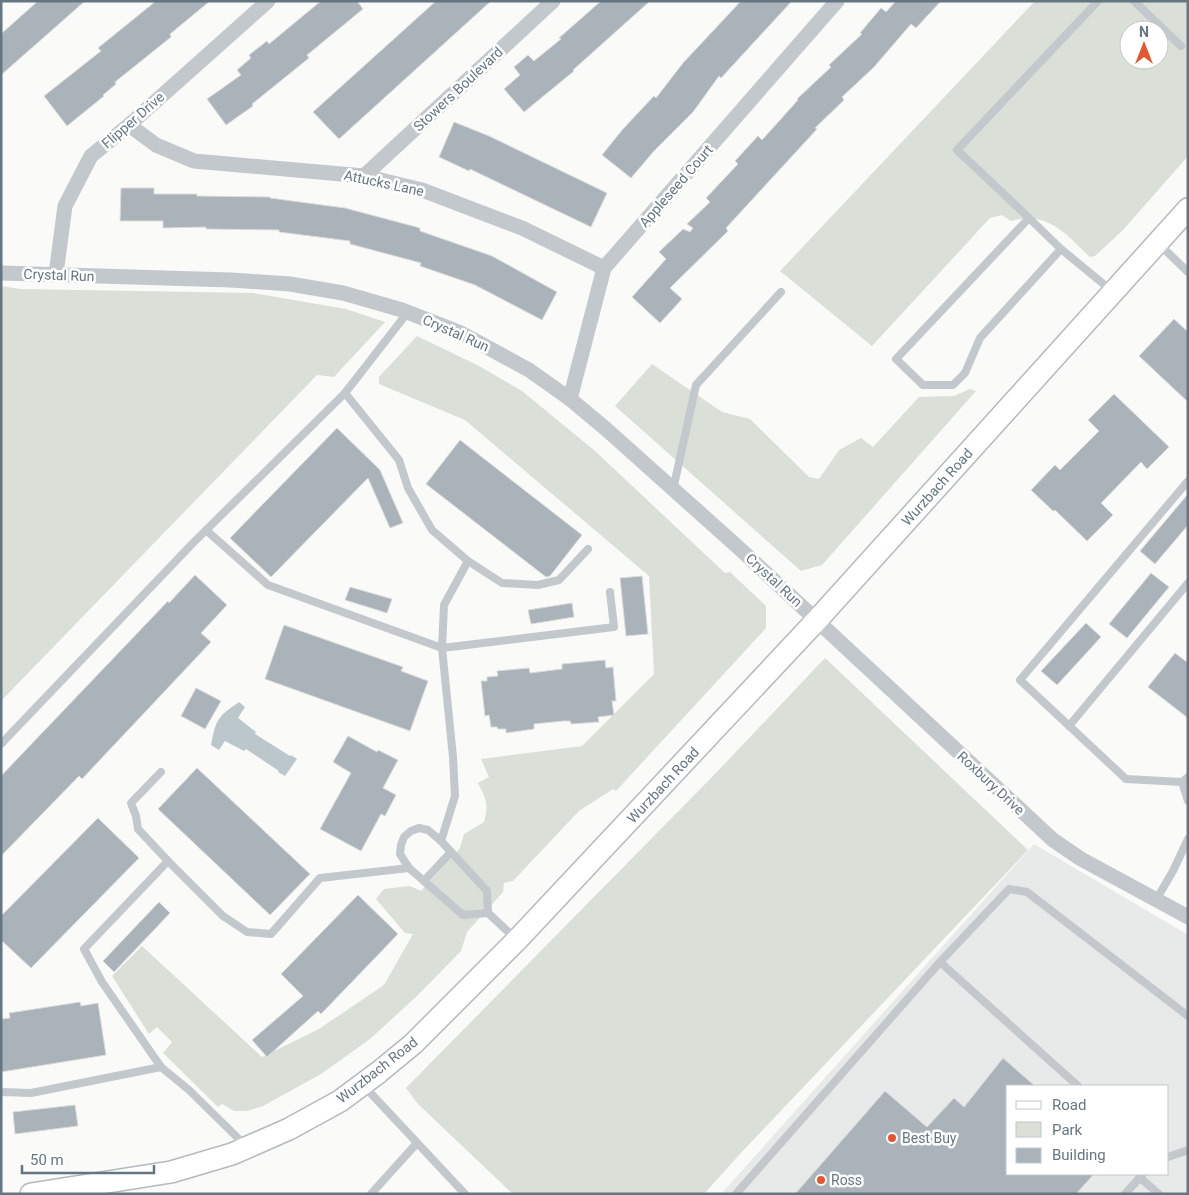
<svg xmlns="http://www.w3.org/2000/svg" width="1189" height="1195" font-family="Roboto,sans-serif">
	<style>
		.built { fill: #e8e9e9; fill-rule: evenodd }
		.green { fill: #dadfd7; fill-rule: evenodd }
		.water { fill: #bbc7cb }
		.building { fill: #aab3b9; stroke: #dcdcda }
		.lines { fill: none; stroke-linecap: round; stroke-linejoin: round }
		.secondary-casing { stroke: #b3babf; stroke-width: 24 }
		.lane { stroke: #c3c8cc; stroke-width: 8 }
		.street { stroke: #c3c8cc; stroke-width: 15 }
		.secondary { stroke: #fff; stroke-width: 21 }
		.poi-dot { fill: #e4572e; stroke: #fff; stroke-width: 2 }
		.labels { text-anchor: middle; stroke-width: 5; stroke-linejoin: round; paint-order: stroke }
		.street-label { font-size: 14px; fill: #657683; stroke: #fff }
		.poi-label { font-size: 14px; fill: #657683; stroke: #fff; text-anchor: start }
	</style>
	<rect width="100%" height="100%" fill="#fafaf8"/>
	<!-- built -->
	<path class="built" d="M1034 844 1188 935V1194H721ZM1008 1086H1168V1174H1008Z"/>
	<!-- green -->
	<g class="green">
		<path d="M1035 1H1188V156L1123 230 1095 256 1090 257C1065 234 1049 211 1011 221L1002 215 990 218 872 346 780 271ZM1129 30H1159V60H1129Z"/>
		<path d="M1 286 20 289 253 293 346 309 385 322 334 377 317 375 1 701Z"/>
		<path d="M417 336 479 366 522 391 595 451 725 573 730 572 766 606V628L616 791 613 789 579 811 513 881 504 883 503 892 467 932 461 951 418 995 370 1039 321 1074 263 1106 247 1111H234L222 1104 218 1107 163 1053 172 1042 157 1027 149 1034 112 976 142 946 262 1057 319 1029 384 985 413 934 405 933 376 899 384 889 410 886 421 891 460 848 464 834 484 822C489 804 486 799 478 783L489 777 481 759 582 746 654 674 649 576 465 420 379 384V377Z"/>
		<path d="M652 364 722 412 750 419 809 477 819 479 839 450 861 438 873 447 919 397 954 396 970 389 976 391 822 565 801 571 615 406Z"/>
		<path d="M825 658 1028 850 739 1155 704 1194H513L418 1104 406 1088 714 775Z"/>
	</g>
	<!-- water -->
	<path class="water" d="M239 702 245 707 238 718 256 732 255 734 290 756 291 755 297 759 285 776 278 772 279 771 246 749 244 751 225 741 219 750 211 745C216 720 217 717 239 702Z"/>
	<!-- building -->
	<g class="building">
		<path d="M38 1H85L1 75V34Z"/>
		<path d="M156 1H210L170 34 171 37 115 82 116 84 103 95 104 96 67 126 44 96 101 51 98 48Z"/>
		<path d="M321 1H357L363 9 307 55 309 58 252 104 253 106 226 125 207 99 241 75 237 70 251 58 249 55 267 41 269 44Z"/>
		<path d="M436 1H491L339 139 313 112Z"/>
		<path d="M601 1H650L573 70 574 71 524 112 504 89 520 75 514 67 528 55 534 61 561 39 559 38Z"/>
		<path d="M741 1H792L721 78 719 76 693 112 654 151 631 178 602 155 623 129 654 96 656 98 683 63Z"/>
		<path d="M896 1H941L916 28 911 24 874 67 842 97 844 100 815 128 817 129 726 228 728 231 670 288 682 299 660 323 632 297 666 259 659 252 683 229 690 232 693 228 687 224 710 202 706 198 738 164 735 161 758 136 762 140 798 100 797 99 831 67 829 65 862 34 860 33 881 8 886 12Z"/>
		<path d="M454 122 489 136 607 193 591 227 470 169 469 171 439 157Z"/>
		<path d="M121 188H154V194H197V196L270 197V198L345 208 420 228V231L492 256 557 292 542 320 475 285 420 266 421 263 350 244V241L279 232V230L206 229V227L163 228V221H120Z"/>
		<path d="M1174 319 1188 332V402L1139 356Z"/>
		<path d="M1114 394 1169 447 1147 469 1141 462 1101 503 1113 515 1087 541 1055 510 1053 511 1031 490 1055 465 1060 470 1099 431 1088 420Z"/>
		<path d="M337 428 380 470 403 523 390 528 368 478 271 577 230 538Z"/>
		<path d="M460 440 582 535 550 576 546 577 426 484Z"/>
		<path d="M1188 494V525L1155 564 1140 551Z"/>
		<path d="M1151 573 1169 587 1127 638 1109 624Z"/>
		<path d="M195 575 227 605 201 633 211 642 82 779 79 776 1 856V776L168 601 169 603Z"/>
		<path d="M642 576 648 634 626 636 620 578Z"/>
		<path d="M350 587 392 599 387 613 345 600Z"/>
		<path d="M572 603 574 617 531 624 528 610Z"/>
		<path d="M1086 623 1101 637 1057 685 1041 671Z"/>
		<path d="M284 625 403 667 401 671 428 681 410 731 265 679Z"/>
		<path d="M1175 653 1188 663V718L1148 687Z"/>
		<path d="M605 660 606 668 613 667 616 701H612L614 715 598 717 599 722 571 724 570 721H563L534 724V729L506 733V729H498L497 727H491L489 715 485 716 481 681H487V677L498 676 497 671 529 668 530 673 562 669V664Z"/>
		<path d="M196 688 221 701 205 729 181 716Z"/>
		<path d="M348 736 377 752 378 750 398 760 383 788 396 795 385 816 381 814 361 851 320 829 351 773 333 762Z"/>
		<path d="M197 768 310 874 270 915 158 809Z"/>
		<path d="M98 818 139 858 31 968 1 940V916Z"/>
		<path d="M358 895 398 934 321 1014 318 1011 267 1057 252 1040 303 996 281 974Z"/>
		<path d="M159 902 170 913 114 972 103 961Z"/>
		<path d="M80 1002 81 1006 98 1003 106 1055 1 1072V1019L10 1018 9 1013Z"/>
		<path d="M1003 1058 1035 1086H1008V1174H1094L1076 1194H795L885 1091 927 1127 954 1098 964 1107Z"/>
		<path d="M75 1105 78 1126 15 1134 13 1112Z"/>
	</g>
	<g class="lines">
		<defs>
			<path id="secondary" d="M31 1194 171 1172 232 1154 289 1129 340 1101 379 1072 413 1044 517 940 817 620 1188 209"/>
		</defs>
		<!-- secondary casing -->
		<use href="#secondary" class="secondary-casing"/>
		<!-- lane -->
		<g class="lane">
			<path d="M1134 1 1181 46"/>
			<path d="M1029 218 957 150 1098 1"/>
			<path d="M1159 244 1188 272"/>
			<path d="M1061 249 980 338 965 373 953 385H923L896 359 1029 218 1061 249 1112 291"/>
			<path d="M408 312 345 393 399 460 408 488 432 530 468 561 444 605 442 648 453 757 455 796 441 841"/>
			<path d="M673 490 696 385 781 292"/>
			<path d="M206 530 268 585 442 648 614 627 610 592"/>
			<path d="M468 561 502 583 538 585 559 580 588 549"/>
			<path d="M1069 726 1188 583"/>
			<path d="M1 744 193 543 345 393"/>
			<path d="M161 772 131 803 136 816 138 829 168 861"/>
			<path d="M1188 777 1182 782 1188 801"/>
			<path d="M1182 782 1126 779 1020 680 1188 481"/>
			<path d="M424 881 451 852"/>
			<path d="M1156 900 1173 871 1188 839"/>
			<path d="M488 913 487 891 441 841 428 830 419 828 411 831 404 837 401 845 400 854 409 868 463 915 488 913 516 939"/>
			<path d="M364 1086 465 1194"/>
			<path d="M1078 1086 940 962 1009 889 1027 892 1188 1016"/>
			<path d="M1 1092 31 1093 161 1067"/>
			<path d="M246 1146 189 1090 161 1067 102 982 84 949 168 861 223 916 247 932 271 934 320 878 409 868"/>
			<path d="M1168 1157 1188 1150"/>
			<path d="M1139 1177 1159 1194"/>
			<path d="M371 1194 417 1143"/>
			<path d="M736 1194 940 962"/>
			<path d="M1125 1194 1143 1174"/>
		</g>
		<!-- street -->
		<g class="street">
			<path d="M129 125 156 145 194 161 364 176 422 190 522 228 604 268"/>
			<path d="M364 176 553 1"/>
			<path d="M1 273 231 280 290 284 343 293 402 310 461 333 529 370 570 399 606 429 740 549 1053 840 1081 859 1188 917"/>
			<path d="M56 274 65 206 91 156 129 125 268 1"/>
			<path d="M570 399 604 268 837 1"/>
		</g>
		<!-- secondary -->
		<use href="#secondary" class="secondary"/>
	</g>
	<!-- markers -->
	<g class="poi-dot">
		<circle cx="892" cy="1138" r="5"/>
		<circle cx="821" cy="1180" r="5"/>
	</g>
	<g class="labels">
		<!-- street labels -->
		<g class="street-label">
			<text transform="translate(458 89) rotate(-43)" y="5">Stowers Boulevard</text>
			<text transform="translate(133 120) rotate(-41)" y="5">Flipper Drive</text>
			<text transform="translate(384 183) rotate(12)" y="5">Attucks Lane</text>
			<text transform="translate(676 186) rotate(-49)" y="5">Appleseed Court</text>
			<text transform="translate(59 275) rotate(2)" y="5">Crystal Run</text>
			<text transform="translate(456 333) rotate(24)" y="5">Crystal Run</text>
			<text transform="translate(937 487) rotate(-48)" y="5">Wurzbach Road</text>
			<text transform="translate(774 580) rotate(43)" y="5">Crystal Run</text>
			<text transform="translate(991 783) rotate(43)" y="5">Roxbury Drive</text>
			<text transform="translate(663 785) rotate(-47)" y="5">Wurzbach Road</text>
			<text transform="translate(377 1070) rotate(-38)" y="5">Wurzbach Road</text>
		</g>
		<!-- poi labels -->
		<g class="poi-label">
			<text x="902" y="1143">Best Buy</text>
			<text x="831" y="1185">Ross</text>
		</g>
	</g>
	<!-- border -->
	<rect width="1189" height="1195" fill="none" stroke="#657683" stroke-width="5"/>
	<!-- legend -->
	<rect x="1006" y="1085" width="162" height="90" fill="#ffffff" stroke="#c1c8cd"/>
	<rect x="1016" y="1101" width="25" height="8" fill="#ffffff" stroke="#c1c8cd"/>
	<text x="1052" y="1110" font-size="15" fill="#657683">Road</text>
	<rect x="1016" y="1122" width="25" height="15" fill="#dadfd7" stroke="#c1c8cd"/>
	<text x="1052" y="1135" font-size="15" fill="#657683">Park</text>
	<rect x="1016" y="1148" width="25" height="15" fill="#aab3b9" stroke="#c1c8cd"/>
	<text x="1052" y="1160" font-size="15" fill="#657683">Building</text>
	<!-- north arrow -->
	<g transform="translate(1144 45)"><circle r="24" fill="#ffffff" stroke="#c1c8cd"/>
	<path d="M0-4L9 19L0 12L-9 19Z" fill="#e4572e"/>
	<text y="-8" font-size="14" font-weight="bold" text-anchor="middle" fill="#657683">N</text>
	</g>
	<!-- scale -->
	<path d="M22 1165v8h132v-8" fill="none" stroke="#657683" stroke-width="2.5"/>
	<text x="30" y="1165" font-size="15" fill="#657683" stroke="#ffffff" stroke-width="4" paint-order="stroke">50 m</text>
</svg>
